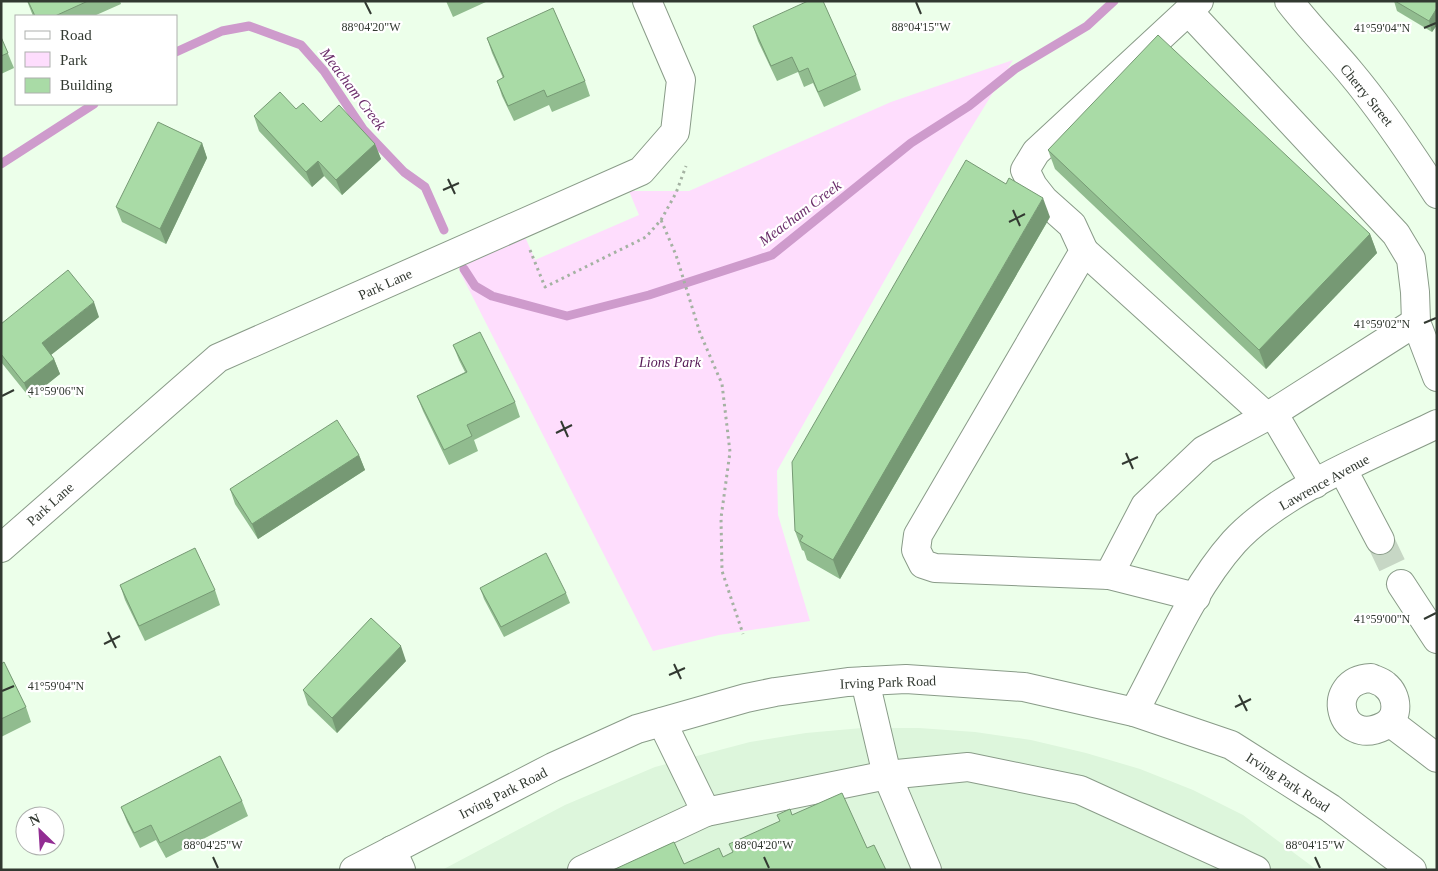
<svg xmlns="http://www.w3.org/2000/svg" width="1438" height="871" font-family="Georgia,serif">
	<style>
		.built { fill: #ddf6dc }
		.green { fill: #feddfd }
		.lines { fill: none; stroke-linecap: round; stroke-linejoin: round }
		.stream { stroke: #ce9bcc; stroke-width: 9 }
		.minor-tunnel { stroke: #c7d7c5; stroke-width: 28; stroke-dasharray: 28 14; stroke-linecap: butt }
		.minor-casing { stroke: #899b88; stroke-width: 30 }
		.major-casing { stroke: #899b88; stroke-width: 30 }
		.path { stroke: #a4b2a2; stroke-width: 3; stroke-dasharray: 2.5 4; stroke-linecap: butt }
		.minor { stroke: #fff; stroke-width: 28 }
		.major { stroke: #fff; stroke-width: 28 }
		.wall { fill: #91bc8f }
		.shaded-wall { fill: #769974 }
		.building { fill: #a9dba6; stroke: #769974 }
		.ticks { fill: none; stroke: #323931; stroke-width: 2 }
		.labels { text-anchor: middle; stroke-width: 4.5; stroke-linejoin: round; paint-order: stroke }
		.street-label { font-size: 14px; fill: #323931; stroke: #fff }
		.park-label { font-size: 14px; font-style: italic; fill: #541855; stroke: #fff }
		.water-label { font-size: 15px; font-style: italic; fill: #6b2e6b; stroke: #fff }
		.ticks-label { font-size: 12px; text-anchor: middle; fill: #323931; stroke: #fff; stroke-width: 4.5; stroke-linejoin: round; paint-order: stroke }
	</style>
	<rect width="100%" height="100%" fill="#ecffea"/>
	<!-- built -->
	<path class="built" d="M862 728H919L975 732 1031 740 1086 753 1140 769 1193 790 1243 815 1317 870H442L565 805 655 767 750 742 806 733Z"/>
	<!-- green -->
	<path class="green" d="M1013 60 962 143 777 471 778 515 810 621 719 635 653 651 460 272 455 253 520 225 535 260 639 215 629 191H689L891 102Z"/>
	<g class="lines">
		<!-- stream -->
		<g class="stream">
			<path d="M176 52 222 31 249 26 301 45 324 71 363 129 404 172 425 187 444 230"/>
			<path d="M1 164 94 104"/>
			<path d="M464 269 475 286 492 296 567 316 649 295 772 255 911 143 969 106 1015 69 1087 26 1114 1"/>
		</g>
		<!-- minor-tunnel -->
		<path class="minor-tunnel" d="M1380 540 1401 584"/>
		<defs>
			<g id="minor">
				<path d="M1289 1C1308 26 1330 48 1350 72 1382 110 1410 152 1437 194"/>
				<path d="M1188 11 1396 234 1411 259 1415 292 1416 322 1437 377"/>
				<path d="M1084 251 1266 416"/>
				<path d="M1343 470 1380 540"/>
				<path d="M1315 484 1273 413 1416 322"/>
				<path d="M1 548 218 358 641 171 675 132 681 80 647 1"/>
				<path d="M1109 575 1145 506 1204 450 1273 413"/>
				<path d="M1401 584 1437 639"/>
				<path d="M1196 597 1109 575 935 568 923 564 916 550 918 535 1084 251 1072 225 1044 200 1033 186 1025 170 1036 152 1199 1"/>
				<path d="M1371 678C1375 680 1381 681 1385 685 1398 695 1400 718 1384 726 1339 749 1323 680 1371 678Z"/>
				<path d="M865 681 887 775 927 870"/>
				<path d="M1134 712C1164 657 1192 589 1234 542 1282 490 1373 455 1437 424"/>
				<path d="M662 722 706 812 887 775 968 767 1080 790 1256 870"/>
				<path d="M1391 723 1437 758"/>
				<path d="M392 850 401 870"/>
				<path d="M582 870 706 812"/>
			</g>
			<path id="major" d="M354 870 553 767 637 729 746 698 775 692 848 682 906 679 1024 687 1134 712 1231 745 1330 808 1412 870"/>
		</defs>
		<!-- minor casing -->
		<use href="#minor" class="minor-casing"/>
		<!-- major casing -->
		<use href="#major" class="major-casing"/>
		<!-- path -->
		<g class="path">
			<path d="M661 220 676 193 686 166"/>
			<path d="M530 250 545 287 646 237 661 220 676 255 700 333 722 384 730 452 721 518 722 571 743 634"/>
		</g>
		<!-- minor -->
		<use href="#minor" class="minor"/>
		<!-- major -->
		<use href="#major" class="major"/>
	</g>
	<!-- wall -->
	<g class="wall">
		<path d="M27 1H120L121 4 94 16H33Z"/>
		<path d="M446 1H488L453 17Z"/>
		<path d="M1394 1H1437V25L1432 32 1397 11Z"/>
		<path d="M753 26 856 75 861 90 824 107 813 83 804 87 798 72 777 81 758 41Z"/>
		<path d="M1 37 14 68 1 74Z"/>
		<path d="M487 38 585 81 590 96 552 112 549 105 514 121 502 96 497 81 503 78 492 53Z"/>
		<path d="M296 109 321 122 375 144 381 159 342 195 324 176 312 187 259 131 254 116Z"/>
		<path d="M202 143 207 158 166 244 122 222 116 207Z"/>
		<path d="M1048 150 1370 234 1377 253 1266 369 1055 169Z"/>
		<path d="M1050 217 840 579 807 560 804 551 802 550 795 531Z"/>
		<path d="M99 317 51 355 54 359 60 374 30 398 1 362V324Z"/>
		<path d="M453 345 515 402 520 417 474 440 478 451 449 465 423 411 417 396 465 372 459 360Z"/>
		<path d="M359 455 365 470 258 539 235 504 230 489Z"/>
		<path d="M120 585 215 590 220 605 145 641 125 600Z"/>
		<path d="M480 588 566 593 570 603 504 637 484 599Z"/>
		<path d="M406 661 337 733 308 705 303 690Z"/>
		<path d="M1 664 26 707 31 722 1 737Z"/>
		<path d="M242 801 248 816 166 858 156 840 140 848 127 822 121 807Z"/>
	</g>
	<!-- shaded-wall -->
	<g class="shaded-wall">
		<path d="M1437 8V25L1432 32 1429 21Z"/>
		<path d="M202 143 207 158 166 244 160 229Z"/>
		<path d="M375 144 381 159 342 195 336 180Z"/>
		<path d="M318 161 324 176 312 187 306 172Z"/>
		<path d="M1043 198 1050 217 840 579 833 560Z"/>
		<path d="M1370 234 1377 253 1266 369 1259 350Z"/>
		<path d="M94 302 99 317 47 358 42 343Z"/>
		<path d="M54 359 60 374 30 398 24 383Z"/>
		<path d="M359 455 365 470 258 539 252 524Z"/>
		<path d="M401 646 406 661 337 733 332 718Z"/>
	</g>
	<!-- building -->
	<g class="building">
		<path d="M28 1H88L55 16H35Z"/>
		<path d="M808 1H823L856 75 818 92 808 68 799 72 792 57 771 66 753 26Z"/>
		<path d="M1395 1H1437V8L1429 21Z"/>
		<path d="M553 8 585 81 547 97 544 90 508 106 497 81 504 77 487 38Z"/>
		<path d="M1158 35 1370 234 1259 350 1048 150Z"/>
		<path d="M1 37 8 53 1 56Z"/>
		<path d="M280 92 296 109 303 103 321 122 339 105 375 144 336 180 318 161 306 172 254 116Z"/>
		<path d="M158 122 202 143 160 229 116 207Z"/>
		<path d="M966 160 1006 184 1009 178 1043 198 833 560 800 541 803 536 795 531 792 462Z"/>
		<path d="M68 270 94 302 42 343 54 359 24 383 1 354V324Z"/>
		<path d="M480 332 515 402 467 425 472 436 444 450 417 396 467 372 453 345Z"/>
		<path d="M337 420 359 455 252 524 230 489Z"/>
		<path d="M195 548 215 590 139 626 120 585Z"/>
		<path d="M546 553 566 593 501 627 480 588Z"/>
		<path d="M371 618 401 646 332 718 303 690Z"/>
		<path d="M4 662 26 707 1 719V664Z"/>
		<path d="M220 756 242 801 160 843 151 825 134 833 121 807Z"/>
		<path d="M842 793 867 848 874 845 886 870H613L674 842 684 864 719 848 723 857 733 852 729 844 780 821 777 815 790 809 792 815Z"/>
	</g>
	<!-- ticks -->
	<path class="ticks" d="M365 2 371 14M916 2 921 14M1424 28 1436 23M448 179 455 194M443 190 459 183M1013 210 1020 226M1009 222 1025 214M1424 323 1436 318M2 396 14 390M561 421 568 437M556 433 572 425M1126 453 1133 469M1122 464 1138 457M1424 619 1436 613M108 632 116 648M104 644 120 636M674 664 681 679M669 675 685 668M2 691 14 686M1239 695 1247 711M1235 707 1251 699M213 857 218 868M764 857 769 868M1315 857 1320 868"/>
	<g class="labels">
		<!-- street labels -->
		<g class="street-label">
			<text transform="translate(1367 95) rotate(51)" y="5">Cherry Street</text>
			<text transform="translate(385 284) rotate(-24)" y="5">Park Lane</text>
			<text transform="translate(1324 482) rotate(-29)" y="5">Lawrence Avenue</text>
			<text transform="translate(50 504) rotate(-42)" y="5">Park Lane</text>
			<text transform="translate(888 682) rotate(-2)" y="5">Irving Park Road</text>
			<text transform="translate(1288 782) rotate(33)" y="5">Irving Park Road</text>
			<text transform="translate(503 793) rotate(-27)" y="5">Irving Park Road</text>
		</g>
		<!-- park labels -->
		<g class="park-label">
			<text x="670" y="367">Lions Park</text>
		</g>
		<!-- water labels -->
		<g class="water-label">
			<text transform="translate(353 89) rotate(53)" y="5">Meacham Creek</text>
			<text transform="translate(800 213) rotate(-37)" y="5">Meacham Creek</text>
		</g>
	</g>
	<g class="ticks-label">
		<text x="371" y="31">88°04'20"W</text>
		<text x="921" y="31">88°04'15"W</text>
		<text x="1382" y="32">41°59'04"N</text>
		<text x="1382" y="328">41°59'02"N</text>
		<text x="56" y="395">41°59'06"N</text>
		<text x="1382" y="623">41°59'00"N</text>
		<text x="56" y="690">41°59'04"N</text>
		<text x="213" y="849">88°04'25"W</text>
		<text x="764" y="849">88°04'20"W</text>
		<text x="1315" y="849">88°04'15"W</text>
	</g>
	<!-- border -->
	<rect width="1438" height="871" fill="none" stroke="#323931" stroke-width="5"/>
	<!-- legend -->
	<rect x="15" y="15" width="162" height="90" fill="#ffffff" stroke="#adb0ad"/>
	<rect x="25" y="31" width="25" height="8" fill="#ffffff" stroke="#adb0ad"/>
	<text x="60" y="40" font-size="15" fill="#323931">Road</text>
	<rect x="25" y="52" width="25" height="15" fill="#feddfd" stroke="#adb0ad"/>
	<text x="60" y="65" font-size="15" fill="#323931">Park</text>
	<rect x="25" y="78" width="25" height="15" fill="#a9dba6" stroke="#adb0ad"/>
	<text x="60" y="90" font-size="15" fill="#323931">Building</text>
	<!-- north arrow -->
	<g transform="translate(40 831) rotate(335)"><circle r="24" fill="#ffffff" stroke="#adb0ad"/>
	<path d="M0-4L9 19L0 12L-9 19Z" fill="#922d93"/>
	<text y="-8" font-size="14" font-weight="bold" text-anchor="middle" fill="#323931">N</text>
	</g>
</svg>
